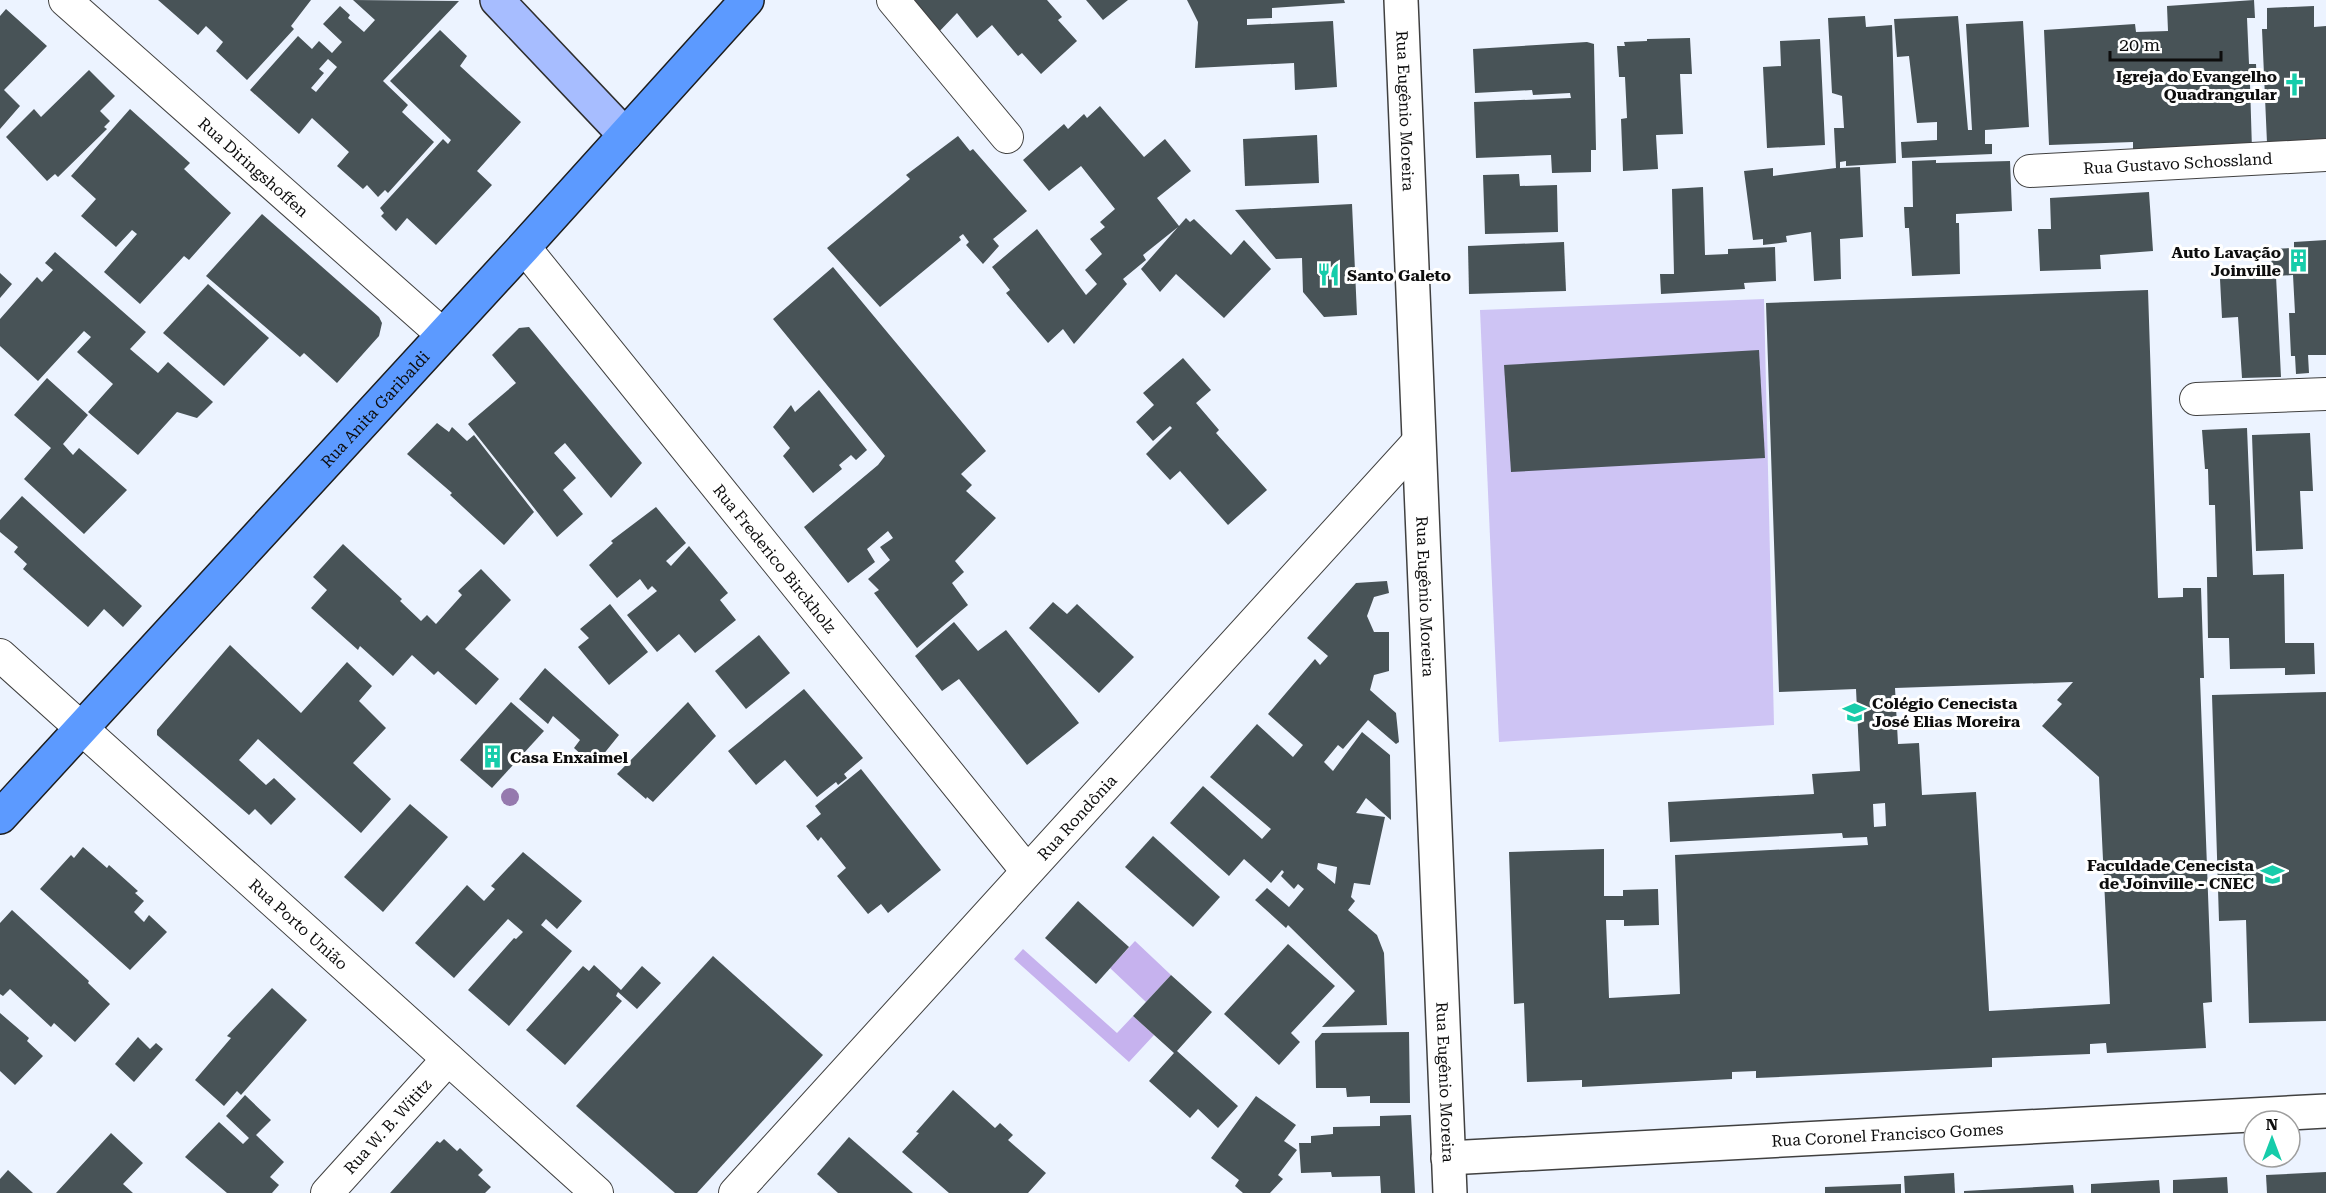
<svg xmlns="http://www.w3.org/2000/svg" width="2326" height="1193" font-family="'Roboto Serif',serif">
	<style>
		.green { fill: #c6b2ee }
		.pitch { fill: #cec4f4 }
		.building { fill: #485357; fill-rule: evenodd }
		.lines { fill: none; stroke-linecap: round; stroke-linejoin: round }
		.minor-casing { stroke: #404040; stroke-width: 34 }
		.tertiary-casing { stroke: #404040; stroke-width: 36 }
		.secondary-casing { stroke: #2f2f2f; stroke-width: 36 }
		.primary-casing { stroke: #1e1e1e; stroke-width: 36 }
		.minor { stroke: #fff; stroke-width: 32 }
		.tertiary { stroke: #fff; stroke-width: 33 }
		.secondary { stroke: #a7bdff; stroke-width: 33 }
		.primary { stroke: #5c9aff; stroke-width: 33 }
		.tree { fill: #9579ae }
		.labels { text-anchor: middle; stroke-width: 6; stroke-linejoin: round; paint-order: stroke }
		.poi-label { font-size: 16px; font-weight: bold; fill: #0d0d0d; stroke: #fff; text-anchor: end }
		.street-label { font-size: 16px; fill: #0d0d0d; stroke: #fff }
	</style>
	<rect width="100%" height="100%" fill="#ecf3ff"/>
	<!-- green -->
	<g class="green">
		<path d="M1135 941 1171 975 1146 1002 1110 968Z"/>
		<path d="M1023 949 1117 1033 1133 1016 1154 1035 1129 1062 1014 959Z"/>
	</g>
	<!-- pitch -->
	<path class="pitch" d="M1764 299 1774 725 1499 742 1480 310Z"/>
	<!-- building -->
	<g class="building">
		<path d="M158 0H311L291 26 294 29 247 80 216 51 223 42 206 26 198 35Z"/>
		<path d="M353 0 459 1 383 81 408 105 402 112 434 142 388 193 385 190 378 197 367 185 363 189 337 166 349 152 312 118 299 134 250 90 298 36 312 49 319 41 332 53 342 42 323 24 340 6 350 15 348 18 364 32 375 20ZM328 59 337 67 316 92 311 88 324 73 319 69Z"/>
		<path d="M906 0H1047L1062 17 1058 20 1077 41 1041 74 1022 53 1018 56 992 25 977 38 957 13 934 37Z"/>
		<path d="M1086 0H1128L1103 20Z"/>
		<path d="M1187 0H1344L1345 3 1272 8V18L1247 19V25L1333 21 1337 87 1295 90 1294 63 1195 68 1198 22Z"/>
		<path d="M2254 0 2255 18H2247L2249 64H2256L2257 84H2250L2252 150 2133 158V142L2049 145 2044 30 2135 24 2136 32 2168 31 2167 6Z"/>
		<path d="M2314 6V27L2326 26V141L2267 143 2262 29H2267V8Z"/>
		<path d="M6 9 47 46 4 90 20 106 0 129V16Z"/>
		<path d="M1865 16 1866 27 1892 25 1896 163 1846 166V161L1840 162V168L1860 167 1863 237 1840 239 1841 279 1814 281 1811 232 1786 236 1787 242 1763 245V239L1753 240 1744 171 1773 168V176L1836 168 1834 128H1844L1842 96 1832 93 1828 18Z"/>
		<path d="M1958 16 1968 130H1972L1966 24 2023 21 2029 127 1985 130V144H1992V154L1902 158 1901 142 1937 140V122L1917 123 1909 56 1897 57 1894 19Z"/>
		<path d="M440 30 467 56 460 66 521 122 477 171 492 185 436 245 407 218 396 231 381 216 384 213 380 208 443 139 448 144 451 140 390 81Z"/>
		<path d="M1690 38 1692 74H1680L1683 134 1656 135 1658 169 1623 171 1621 119 1627 118 1625 77H1619L1617 46H1625L1624 42 1647 41V39Z"/>
		<path d="M1820 39 1825 145 1767 148 1763 67 1781 66 1780 41Z"/>
		<path d="M1587 42 1594 44 1596 150H1591V172L1552 173 1551 155 1476 158 1474 102 1571 98 1570 93 1533 95 1532 90 1475 93 1473 49Z"/>
		<path d="M89 70 115 96 100 111 110 121 104 127 107 129 58 177 55 174 47 181 6 137 34 109 41 117Z"/>
		<path d="M1100 106 1144 157 1165 139 1191 171 1157 198 1179 226 1186 218 1190 222 1194 219 1231 255 1244 240 1271 269 1224 318 1176 274 1160 292 1141 269 1178 227 1143 255 1146 260 1123 279 1127 284 1074 344 1063 329 1048 343 1006 293 1010 290 992 267 1037 229 1086 295 1097 284 1085 270 1102 254 1090 239 1105 227 1100 222 1115 209 1081 166 1049 191 1023 160 1064 124 1068 129 1084 114 1087 118Z"/>
		<path d="M130 109 190 163 184 169 231 213 189 260 184 256 140 304 104 272 137 234 132 230 116 247 81 216 96 199 71 176Z"/>
		<path d="M1317 135 1319 183 1245 186 1243 139Z"/>
		<path d="M958 136 970 151 973 149 1027 211 993 239 999 246 983 264 966 245 969 242 963 234 959 237 961 240 880 307 827 248 910 179 906 175Z"/>
		<path d="M1936 160V163L2010 161 2012 211 1956 214V223H1959L1960 274 1912 276 1909 228H1905L1904 207H1913L1912 161Z"/>
		<path d="M1519 174 1520 186 1557 185 1558 232 1485 234 1483 175Z"/>
		<path d="M1703 187 1705 255 1728 254V249L1775 247 1776 281 1744 283 1745 289 1661 294 1660 274H1674L1672 189Z"/>
		<path d="M2149 192 2153 251 2100 255 2101 269 2040 271 2038 229H2051L2050 198Z"/>
		<path d="M1352 204 1357 315 1324 317 1303 292 1302 258 1276 259 1235 210Z"/>
		<path d="M262 214 379 317 382 323 379 336 337 383 304 353 300 357 206 276Z"/>
		<path d="M2326 240V355H2308L2309 373 2296 374 2295 356H2291L2289 313H2295L2293 275 2276 276 2281 377 2242 378 2238 317 2222 318 2220 279 2272 276 2271 249 2294 248V242Z"/>
		<path d="M1564 242 1566 291 1469 294 1468 246Z"/>
		<path d="M55 252 146 332 130 349 158 373 168 362 213 402 197 418 177 412 138 455 88 412 113 384 77 352 91 337 84 331 38 381 0 346V319L37 277 42 282 53 270 45 263Z"/>
		<path d="M833 267 986 451 961 474 972 485 966 491 996 518 955 561 964 572 952 583 968 605 917 648 874 593 879 590 868 579 890 560 880 547 893 538 888 531 867 549 875 562 848 583 804 527 878 465 885 456 773 319Z"/>
		<path d="M0 273 12 284 0 298Z"/>
		<path d="M208 284 269 338 224 386 163 333Z"/>
		<path d="M2148 290 2158 598 2183 597V588H2201L2204 678H2200L2212 1002 2203 1003 2206 1048 2107 1053 2106 1043 2090 1044V1054L1992 1058V1067L1756 1078V1071L1732 1072V1079L1582 1087V1080L1527 1082 1524 1003 1514 1004 1509 852 1604 849V896H1623V890L1658 889 1659 925 1624 926V920H1606L1609 998 1680 994 1675 855 1868 845 1867 837 1843 838 1842 833 1670 842 1668 802 1814 794 1812 774 1860 771 1856 689 1779 692 1766 303ZM2073 682 2057 700 2062 704 2042 726 2099 777 2110 1004 1989 1011 1976 792 1922 795 1919 743 1898 744 1895 688ZM1885 803 1886 826 1874 827 1873 804Z"/>
		<path d="M529 327 642 463 611 498 565 443 554 453 576 478 563 490 583 514 557 537 468 424 516 383 492 355 519 328Z"/>
		<path d="M1759 350 1765 458 1511 472 1504 365Z"/>
		<path d="M1183 358 1211 390 1196 403 1219 430 1216 433 1267 490 1228 525 1180 471 1170 480 1146 454 1172 428 1170 426 1153 441 1136 422 1154 405 1143 393Z"/>
		<path d="M47 378 88 415 63 444 73 455 79 448 127 490 84 534 24 479 51 448 14 415Z"/>
		<path d="M819 390 867 450 856 460 851 455 839 465 842 469 813 493 783 456 790 448 773 427 791 405 795 412Z"/>
		<path d="M437 423 449 432 452 427 467 441 474 435 534 512 504 545 450 495 452 493 407 454Z"/>
		<path d="M2247 428 2253 575 2284 574 2285 643H2314L2315 674 2285 675V668L2230 669 2229 638H2208L2207 577H2217L2215 505H2209L2208 469H2205L2202 430Z"/>
		<path d="M2310 433 2313 491H2300L2303 549 2256 551 2252 435Z"/>
		<path d="M22 496 142 606 123 627 104 609 88 627 23 569 27 564 14 552 18 547 0 532V520Z"/>
		<path d="M656 507 686 543 666 561 671 566 689 546 728 593 720 600 736 620 695 653 679 634 657 652 627 615 657 591 652 586 648 590 640 579 617 598 589 565 613 543 611 541Z"/>
		<path d="M343 544 402 599 400 601 421 621 427 615 436 624 462 595 458 591 481 569 511 600 465 649 499 679 476 705 438 671 434 675 412 655 393 676 360 646 358 650 311 608 327 590 313 577Z"/>
		<path d="M1387 581 1389 593 1374 597 1367 616 1374 632H1389V671L1374 675 1370 690 1396 713 1399 742 1396 744 1368 720 1343 749 1338 745 1324 762 1333 771 1362 732 1390 755 1391 820 1366 798 1356 813 1385 817 1370 885 1354 883 1351 897 1355 901 1348 910 1377 935 1384 953 1387 1025 1322 1027 1355 991 1288 925 1286 928 1255 900 1267 888 1289 907 1304 889 1298 884 1294 889 1281 876 1284 872 1282 870 1271 883 1244 859 1229 876 1170 823 1203 786 1262 839 1271 829 1210 777 1257 724 1293 757 1303 745 1268 714 1315 659 1320 665 1328 656 1307 638 1356 583ZM1318 863 1337 867 1335 884 1317 869Z"/>
		<path d="M1053 602 1067 614 1077 604 1134 657 1099 693 1029 628Z"/>
		<path d="M610 604 648 652 609 685 578 647 589 638 580 629Z"/>
		<path d="M954 622 978 651 1006 630 1079 723 1027 765 959 679 942 691 915 656Z"/>
		<path d="M759 635 790 673 746 709 715 671Z"/>
		<path d="M230 645 301 713 347 662 372 686 359 701 386 728 353 763 391 799 361 833 258 739 239 760 266 785 274 778 296 799 271 825 255 809 249 815 157 735V730Z"/>
		<path d="M545 668 619 735 594 766 574 748 580 740 553 716 548 724 519 699Z"/>
		<path d="M804 689 863 758 844 774 847 778 838 785 836 782 817 797 785 760 756 785 728 751Z"/>
		<path d="M2326 692V1021L2249 1023 2246 920 2219 921 2212 695Z"/>
		<path d="M511 702 544 731 492 788 460 760Z"/>
		<path d="M688 702 716 736 653 802 647 797 646 799 617 774Z"/>
		<path d="M861 769 941 870 888 913 881 904 868 914 837 876 846 868 821 837 818 841 806 826 821 814 815 806Z"/>
		<path d="M410 804 448 837 383 912 344 877Z"/>
		<path d="M1153 836 1220 897 1193 927 1125 867Z"/>
		<path d="M83 847 107 868 109 865 138 891 135 893 144 901 134 912 144 922 149 915 167 932 130 970 40 889 71 855 74 858Z"/>
		<path d="M523 852 582 901 557 929 546 919 541 925 572 951 509 1026 468 990 514 938 516 939 523 932 508 919 454 978 415 943 467 885 484 901 495 889 491 886Z"/>
		<path d="M1078 901 1129 947 1096 984 1045 938Z"/>
		<path d="M12 910 89 981 88 983 110 1004 75 1042 54 1023 51 1027 10 989 3 996 0 994V923Z"/>
		<path d="M1288 944 1335 986 1291 1033 1300 1042 1279 1065 1224 1014Z"/>
		<path d="M713 956 823 1055 697 1193H675L576 1106Z"/>
		<path d="M594 965 621 990 642 966 661 983 637 1009 618 992 616 996 622 1001 565 1065 526 1030 583 966 589 971Z"/>
		<path d="M1171 975 1212 1012 1177 1051 1238 1106 1218 1128 1198 1109 1190 1118 1149 1081 1174 1053 1133 1016Z"/>
		<path d="M272 988 307 1020 241 1095 237 1091 224 1106 195 1080 231 1038 227 1036Z"/>
		<path d="M0 1013 29 1038 27 1041 43 1056 15 1085 0 1071Z"/>
		<path d="M1409 1032 1410 1103H1370V1096L1347 1097 1346 1088H1316L1315 1041 1322 1033Z"/>
		<path d="M138 1037 150 1049 156 1043 163 1049 134 1082 115 1064Z"/>
		<path d="M953 1090 995 1128 1000 1123 1013 1135 1008 1140 1046 1173 1028 1193H949L902 1152 919 1133 916 1132Z"/>
		<path d="M245 1095 271 1120 256 1135 284 1162 270 1177 279 1185 272 1193H227L185 1157 219 1122 243 1144 249 1138 226 1116Z"/>
		<path d="M1256 1096 1296 1125 1284 1141 1297 1150 1278 1175 1283 1179 1270 1193H1243L1235 1186 1239 1180 1211 1158Z"/>
		<path d="M1411 1115 1415 1193H1381L1380 1176 1332 1177 1331 1172 1301 1173 1299 1143H1311V1136L1333 1134V1127L1380 1126V1116Z"/>
		<path d="M111 1133 143 1163 123 1184 133 1193H56Z"/>
		<path d="M849 1137 913 1193H838L817 1174Z"/>
		<path d="M444 1139 457 1151 460 1148 483 1170 478 1175 491 1187 485 1193H390L437 1141 440 1143Z"/>
		<path d="M8 1170 33 1193H0V1179Z"/>
		<path d="M2326 1172V1193H2267L2266 1175Z"/>
		<path d="M1954 1173 1955 1193H1905L1904 1176Z"/>
		<path d="M2227 1177 2228 1193H2173V1180Z"/>
		<path d="M2159 1180 2160 1193H2091V1184Z"/>
		<path d="M1901 1184V1193H1825V1187Z"/>
		<path d="M2073 1185 2074 1193H1964V1191Z"/>
	</g>
	<g class="lines">
		<defs>
			<g id="minor">
				<path id="s1" d="M65 0 442 334"/>
				<path d="M893 0 1007 137"/>
				<path id="s2" d="M2030 171 2326 155"/>
				<path id="s3" d="M524 247 1027 871"/>
				<path d="M2196 399 2326 394"/>
				<path id="s4" d="M0 655 597 1193"/>
				<path id="s5" d="M327 1193 448 1059"/>
				<path id="s6" d="M735 1193 1419 441"/>
			</g>
			<g id="tertiary">
				<path id="s7" d="M1401 0 1450 1193"/>
				<path id="s8" d="M1448 1158 2326 1111"/>
			</g>
			<path id="secondary" d="M497 0 625 135"/>
			<g id="primary">
				<path id="s9" d="M0 817 524 247 747 0"/>
			</g>
		</defs>
		<!-- minor casing -->
		<use href="#minor" class="minor-casing"/>
		<!-- tertiary casing -->
		<use href="#tertiary" class="tertiary-casing"/>
		<!-- secondary casing -->
		<use href="#secondary" class="secondary-casing"/>
		<!-- primary casing -->
		<use href="#primary" class="primary-casing"/>
		<!-- minor -->
		<use href="#minor" class="minor"/>
		<!-- tertiary -->
		<use href="#tertiary" class="tertiary"/>
		<!-- secondary -->
		<use href="#secondary" class="secondary"/>
		<!-- primary -->
		<use href="#primary" class="primary"/>
	</g>
	<!-- trees -->
	<circle class="tree" cx="510" cy="797" r="9"/>
	<!-- icons -->
	<defs>
		<symbol id="church-bare" viewBox="-9 -9 18 18"><path d="M-1.2-6h2.4v3.5h3.3v2.4h-3.3V6h-2.4V-.1h-3.3v-2.4h3.3Z" fill="#16ccaa" stroke="#fff" stroke-width="2.5" paint-order="stroke"/></symbol>
		<symbol id="building-bare" viewBox="-9 -9 18 18"><path d="M-4-6H4V6H1V3H-1V6H-4ZM-2.5-4.3h1.7v1.8h-1.7ZM.8-4.3h1.7v1.8H.8ZM-2.5-1h1.7V.8h-1.7ZM.8-1h1.7V.8H.8Z" fill="#16ccaa" stroke="#fff" stroke-width="2.5" paint-order="stroke"/></symbol>
		<symbol id="restaurant-bare" viewBox="-9 -9 18 18"><path d="M-5-6h1v4h1v-4h1v4h1v-4h1v5L-1.5 .5V6h-2V.5L-5-1ZM5-6V6H3V1.5H1.5Q1.5-4 5-6Z" fill="#16ccaa" stroke="#fff" stroke-width="2.5" paint-order="stroke"/></symbol>
		<symbol id="school-bare" viewBox="-9 -9 18 18"><path d="M0-5L7-2L0 1L-7-2ZM-4 1L0 2.5L4 1V4Q0 6-4 4Z" fill="#16ccaa" stroke="#fff" stroke-width="2.5" paint-order="stroke"/></symbol>
		<symbol id="university-bare" viewBox="-9 -9 18 18"><path d="M0-5L7-2L0 1L-7-2ZM-4 1L0 2.5L4 1V4Q0 6-4 4Z" fill="#16ccaa" stroke="#fff" stroke-width="2.5" paint-order="stroke"/></symbol>
	</defs>
	<g fill-rule="evenodd">
		<use href="#church-bare" x="2278" y="68" width="33" height="33"/>
		<use href="#building-bare" x="2282" y="244" width="33" height="33"/>
		<use href="#restaurant-bare" x="1312" y="258" width="33" height="33"/>
		<use href="#school-bare" x="1838" y="696" width="33" height="33"/>
		<use href="#building-bare" x="476" y="740" width="33" height="33"/>
		<use href="#university-bare" x="2256" y="858" width="33" height="33"/>
	</g>
	<g class="labels">
		<!-- poi labels -->
		<g class="poi-label">
			<text x="2277" y="82">Igreja do Evangelho<tspan x="2277" dy="18">Quadrangular</tspan></text>
			<text x="2281" y="258">Auto Lavação<tspan x="2281" dy="18">Joinville</tspan></text>
			<text x="1347" y="281" text-anchor="start">Santo Galeto</text>
			<text x="1872" y="709" text-anchor="start">Colégio Cenecista<tspan x="1872" dy="18">José Elias Moreira</tspan></text>
			<text x="510" y="763" text-anchor="start">Casa Enxaimel</text>
			<text x="2254" y="871">Faculdade Cenecista<tspan x="2254" dy="18">de Joinville - CNEC</tspan></text>
		</g>
		<!-- street labels -->
		<g class="street-label">
			<text dy="6" stroke="none"><textPath href="#s7" startOffset="111">Rua Eugênio Moreira</textPath></text>
			<text dy="6" stroke="none"><textPath href="#s2" startOffset="148">Rua Gustavo Schossland</textPath></text>
			<text dy="6" stroke="none"><textPath href="#s1" startOffset="252">Rua Diringshoffen</textPath></text>
			<text dy="6" stroke="none"><textPath href="#s9" startOffset="554">Rua Anita Garibaldi</textPath></text>
			<text dy="6" stroke="none"><textPath href="#s3" startOffset="400">Rua Frederico Birckholz</textPath></text>
			<text dy="6" stroke="none"><textPath href="#s7" startOffset="597">Rua Eugênio Moreira</textPath></text>
			<text dy="6" stroke="none"><textPath href="#s6" startOffset="508">Rua Rondônia</textPath></text>
			<text dy="6" stroke="none"><textPath href="#s4" startOffset="402">Rua Porto União</textPath></text>
			<text dy="6" stroke="none"><textPath href="#s7" startOffset="1083">Rua Eugênio Moreira</textPath></text>
			<text dy="6" stroke="none"><textPath href="#s5" startOffset="90">Rua W. B. Wititz</textPath></text>
			<text dy="6" stroke="none"><textPath href="#s8" startOffset="440">Rua Coronel Francisco Gomes</textPath></text>
		</g>
	</g>
	<!-- north arrow -->
	<g transform="translate(2272 1139)"><circle r="28" fill="#ffffff" stroke="#9e9e9e" stroke-width="1.5"/>
	<path d="M0-4.5L10 22L0 15L-10 22Z" fill="#16ccaa"/>
	<text y="-9" font-size="16" font-weight="bold" text-anchor="middle" fill="#0d0d0d">N</text>
	</g>
	<!-- scale -->
	<path d="M2110 51v9h111v-9" fill="none" stroke="#0d0d0d" stroke-width="3"/>
	<text x="2119" y="51" font-size="18" fill="#0d0d0d" stroke="#ffffff" stroke-width="4.5" paint-order="stroke">20 m</text>
</svg>
